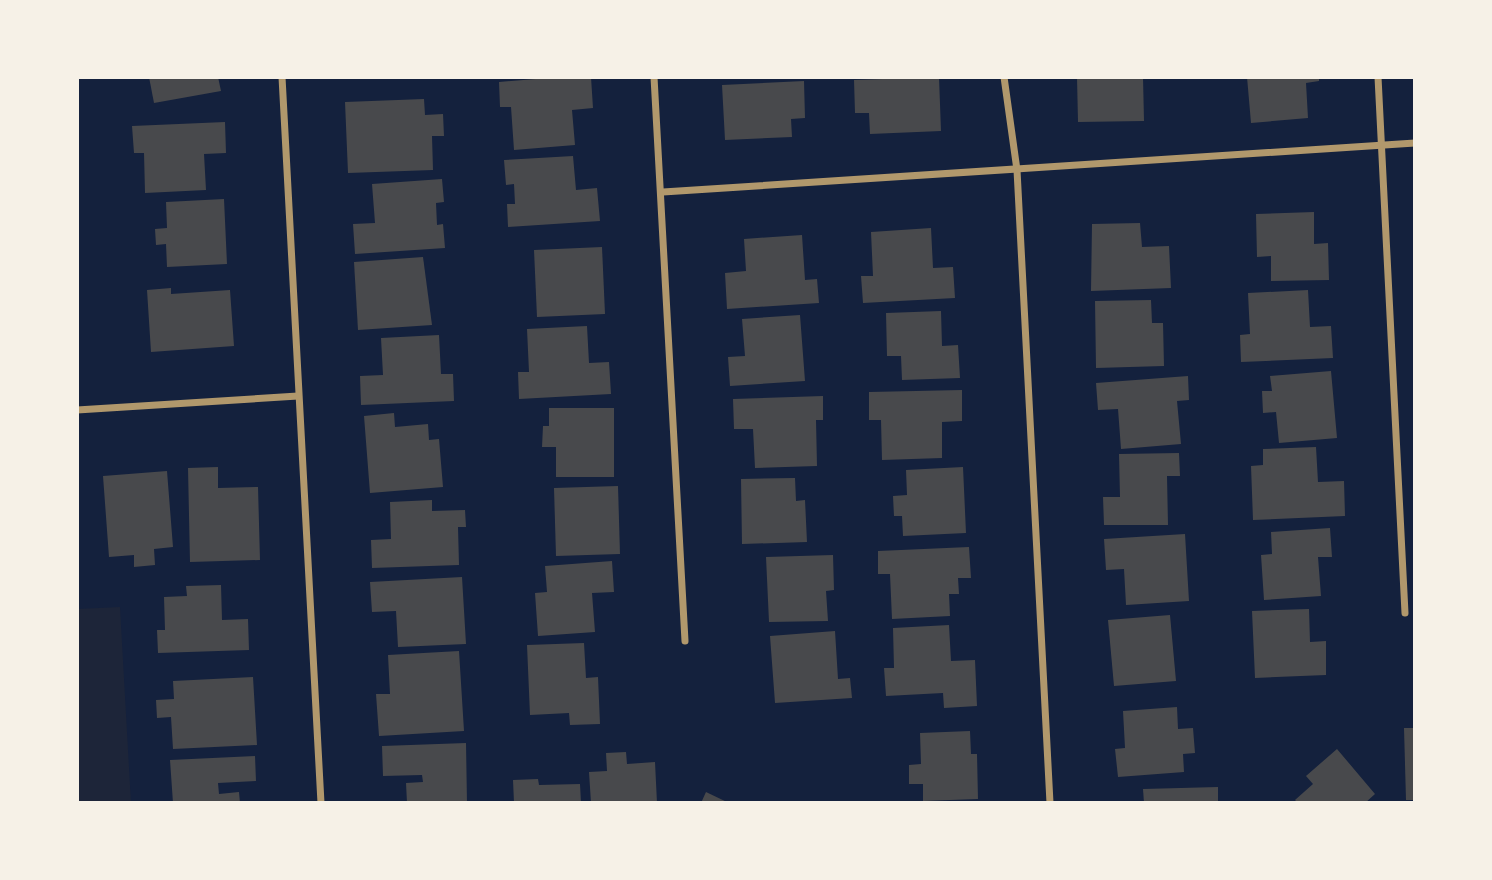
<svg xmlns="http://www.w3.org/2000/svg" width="1492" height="880" font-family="Poppins,sans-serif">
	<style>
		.green { fill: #1d2539 }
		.building { fill: #48494c }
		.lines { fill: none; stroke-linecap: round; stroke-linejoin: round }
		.minor { stroke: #b1986c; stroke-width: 7 }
	</style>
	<rect width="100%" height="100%" fill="#14213d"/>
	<!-- green -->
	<path class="green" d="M120 607 131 803H77V609Z"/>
	<!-- building -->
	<g class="building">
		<path d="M149 77H218L221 91 154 103Z"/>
		<path d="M560 77H591L593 108 572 110 575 145 514 150 511 107H500L499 82Z"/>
		<path d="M939 77 941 131 870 134 869 113H855L854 80Z"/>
		<path d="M1077 77H1143L1144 121 1078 122Z"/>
		<path d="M1247 77H1319V81L1306 83 1308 118 1251 123Z"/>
		<path d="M804 81 805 118 791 119 792 137 725 140 722 85Z"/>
		<path d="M424 99 425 115 443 114 444 136H432L433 170 348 173 345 102Z"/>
		<path d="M225 122 226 153 204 154 206 190 145 193 144 153H134L132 126Z"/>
		<path d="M573 156 576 190 597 188 600 221 508 227 507 204H515L514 184 506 185 504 160Z"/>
		<path d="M442 179 444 202 436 203 437 225 443 224 445 248 355 254 353 224 375 223 372 184Z"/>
		<path d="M224 199 227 264 167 267 166 244 156 245 155 229 167 228 166 202Z"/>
		<path d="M1314 212V244L1328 243 1329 280 1271 281V256L1257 257 1256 214Z"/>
		<path d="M1140 223 1142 247 1169 246 1171 288 1091 291 1092 224Z"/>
		<path d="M931 228 933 268 953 267 955 298 863 303 861 276H873L871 232Z"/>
		<path d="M802 235 805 280 817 279 819 303 727 309 725 273 746 271 744 239Z"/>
		<path d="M602 247 605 314 537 317 534 250Z"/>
		<path d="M423 257 432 325 358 330 354 262Z"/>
		<path d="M171 288V294L230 290 234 346 151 352 147 290Z"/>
		<path d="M1308 290 1310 327 1331 326 1333 358 1241 362 1240 335 1250 334 1248 293Z"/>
		<path d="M1151 300 1152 323H1163L1164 366 1096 368 1095 301Z"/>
		<path d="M941 311 942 346 958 345 960 378 902 380 901 356H887L886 313Z"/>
		<path d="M800 315 805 381 730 386 728 357 745 356 742 319Z"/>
		<path d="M587 326 589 363 609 362 611 394 519 399 518 372H529L527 329Z"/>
		<path d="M439 335 441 374H453L454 401 361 405 360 376 383 375 381 338Z"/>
		<path d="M1331 371 1337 438 1279 443 1276 412 1263 413 1262 391H1272L1270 376Z"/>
		<path d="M1188 376 1189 400 1177 401 1181 444 1121 449 1118 409 1098 410 1096 383Z"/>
		<path d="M962 390V421L942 422V458L882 460 881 420H869V392Z"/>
		<path d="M823 396V420H816L817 466 755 468 753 429H734L733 399Z"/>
		<path d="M549 408H614V477H556V447H542L543 426H549Z"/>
		<path d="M394 413 395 427 428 424 429 440 439 439 443 487 370 493 364 416Z"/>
		<path d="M1316 447 1318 482 1344 481 1345 516 1253 520 1251 466 1263 465V449Z"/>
		<path d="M1179 453 1180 476H1167L1168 525H1104L1103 497H1120L1119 454Z"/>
		<path d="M218 467V488L258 487 260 560 190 562 188 468Z"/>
		<path d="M963 467 966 533 903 536 902 516H894L893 496 907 495 906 470Z"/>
		<path d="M167 471 173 547 154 549 155 565 134 567V555L109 557 103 476Z"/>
		<path d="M795 478 796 501 805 500 807 542 742 544 741 479Z"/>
		<path d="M618 486 620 554 556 556 554 488Z"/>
		<path d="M432 500V511L465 510 466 527H458L459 565 372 568 371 540 391 539 390 502Z"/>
		<path d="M1330 528 1332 557H1318L1321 596 1264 600 1261 555 1272 554 1271 532Z"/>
		<path d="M1185 534 1189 601 1126 605 1124 569 1106 570 1104 539Z"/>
		<path d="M969 547 971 578H958L959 594H949L950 616 892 619 890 574H878V551Z"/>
		<path d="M833 555 834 590 826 591 828 621 769 622 766 557Z"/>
		<path d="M612 561 614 592 592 593 595 632 538 636 535 593 547 592 545 566Z"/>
		<path d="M462 577 466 644 398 647 396 611 372 612 370 582Z"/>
		<path d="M221 585 222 620 248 619 249 650 158 653 157 630H165L164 597 187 596 186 586Z"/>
		<path d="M1309 609 1310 642 1326 641V675L1255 678 1252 611Z"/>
		<path d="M1170 615 1176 681 1114 686 1108 620Z"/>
		<path d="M949 625 951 661 975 660 977 706 944 708 943 693 886 696 884 668H894L893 628Z"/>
		<path d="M835 631 838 679 850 678 852 698 775 703 770 636Z"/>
		<path d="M584 643 586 678 598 677 600 724 570 725 569 713 530 715 527 645Z"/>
		<path d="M459 651 464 731 379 736 376 694H390L388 655Z"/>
		<path d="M253 677 257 745 173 749 171 717 157 718 156 700 174 699 173 681Z"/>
		<path d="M1177 707 1178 729 1193 728 1195 753 1183 754 1184 772 1118 777 1115 749 1125 748 1123 711Z"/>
		<path d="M1404 728H1415V800H1406Z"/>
		<path d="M970 731 971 754H977L978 799 923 801V784H909V765L921 764 920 733Z"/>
		<path d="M466 743 467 803H407L406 783 423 782 422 775 383 776 382 746Z"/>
		<path d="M1337 749 1375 794 1365 803H1298L1295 800 1313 784 1306 776Z"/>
		<path d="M626 752 627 764 655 762 657 803H591L589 772 607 771 606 753Z"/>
		<path d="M255 756 256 781 218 783 219 794 239 792 240 803H173L170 760Z"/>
		<path d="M538 779 539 785 580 784 581 803H514L513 780Z"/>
		<path d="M1218 787V803H1144L1143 789Z"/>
		<path d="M706 792 729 803H701Z"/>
	</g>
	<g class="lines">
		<!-- minor -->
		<g class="minor">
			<path d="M282 77 321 803"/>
			<path d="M654 77 685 641"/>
			<path d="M1004 77 1017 170 1050 803"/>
			<path d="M1378 77 1405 613"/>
			<path d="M663 192 1415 143"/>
			<path d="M77 410 298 396"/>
		</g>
	</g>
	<!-- border -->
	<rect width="1492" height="880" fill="none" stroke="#f6f1e7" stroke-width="158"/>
</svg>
